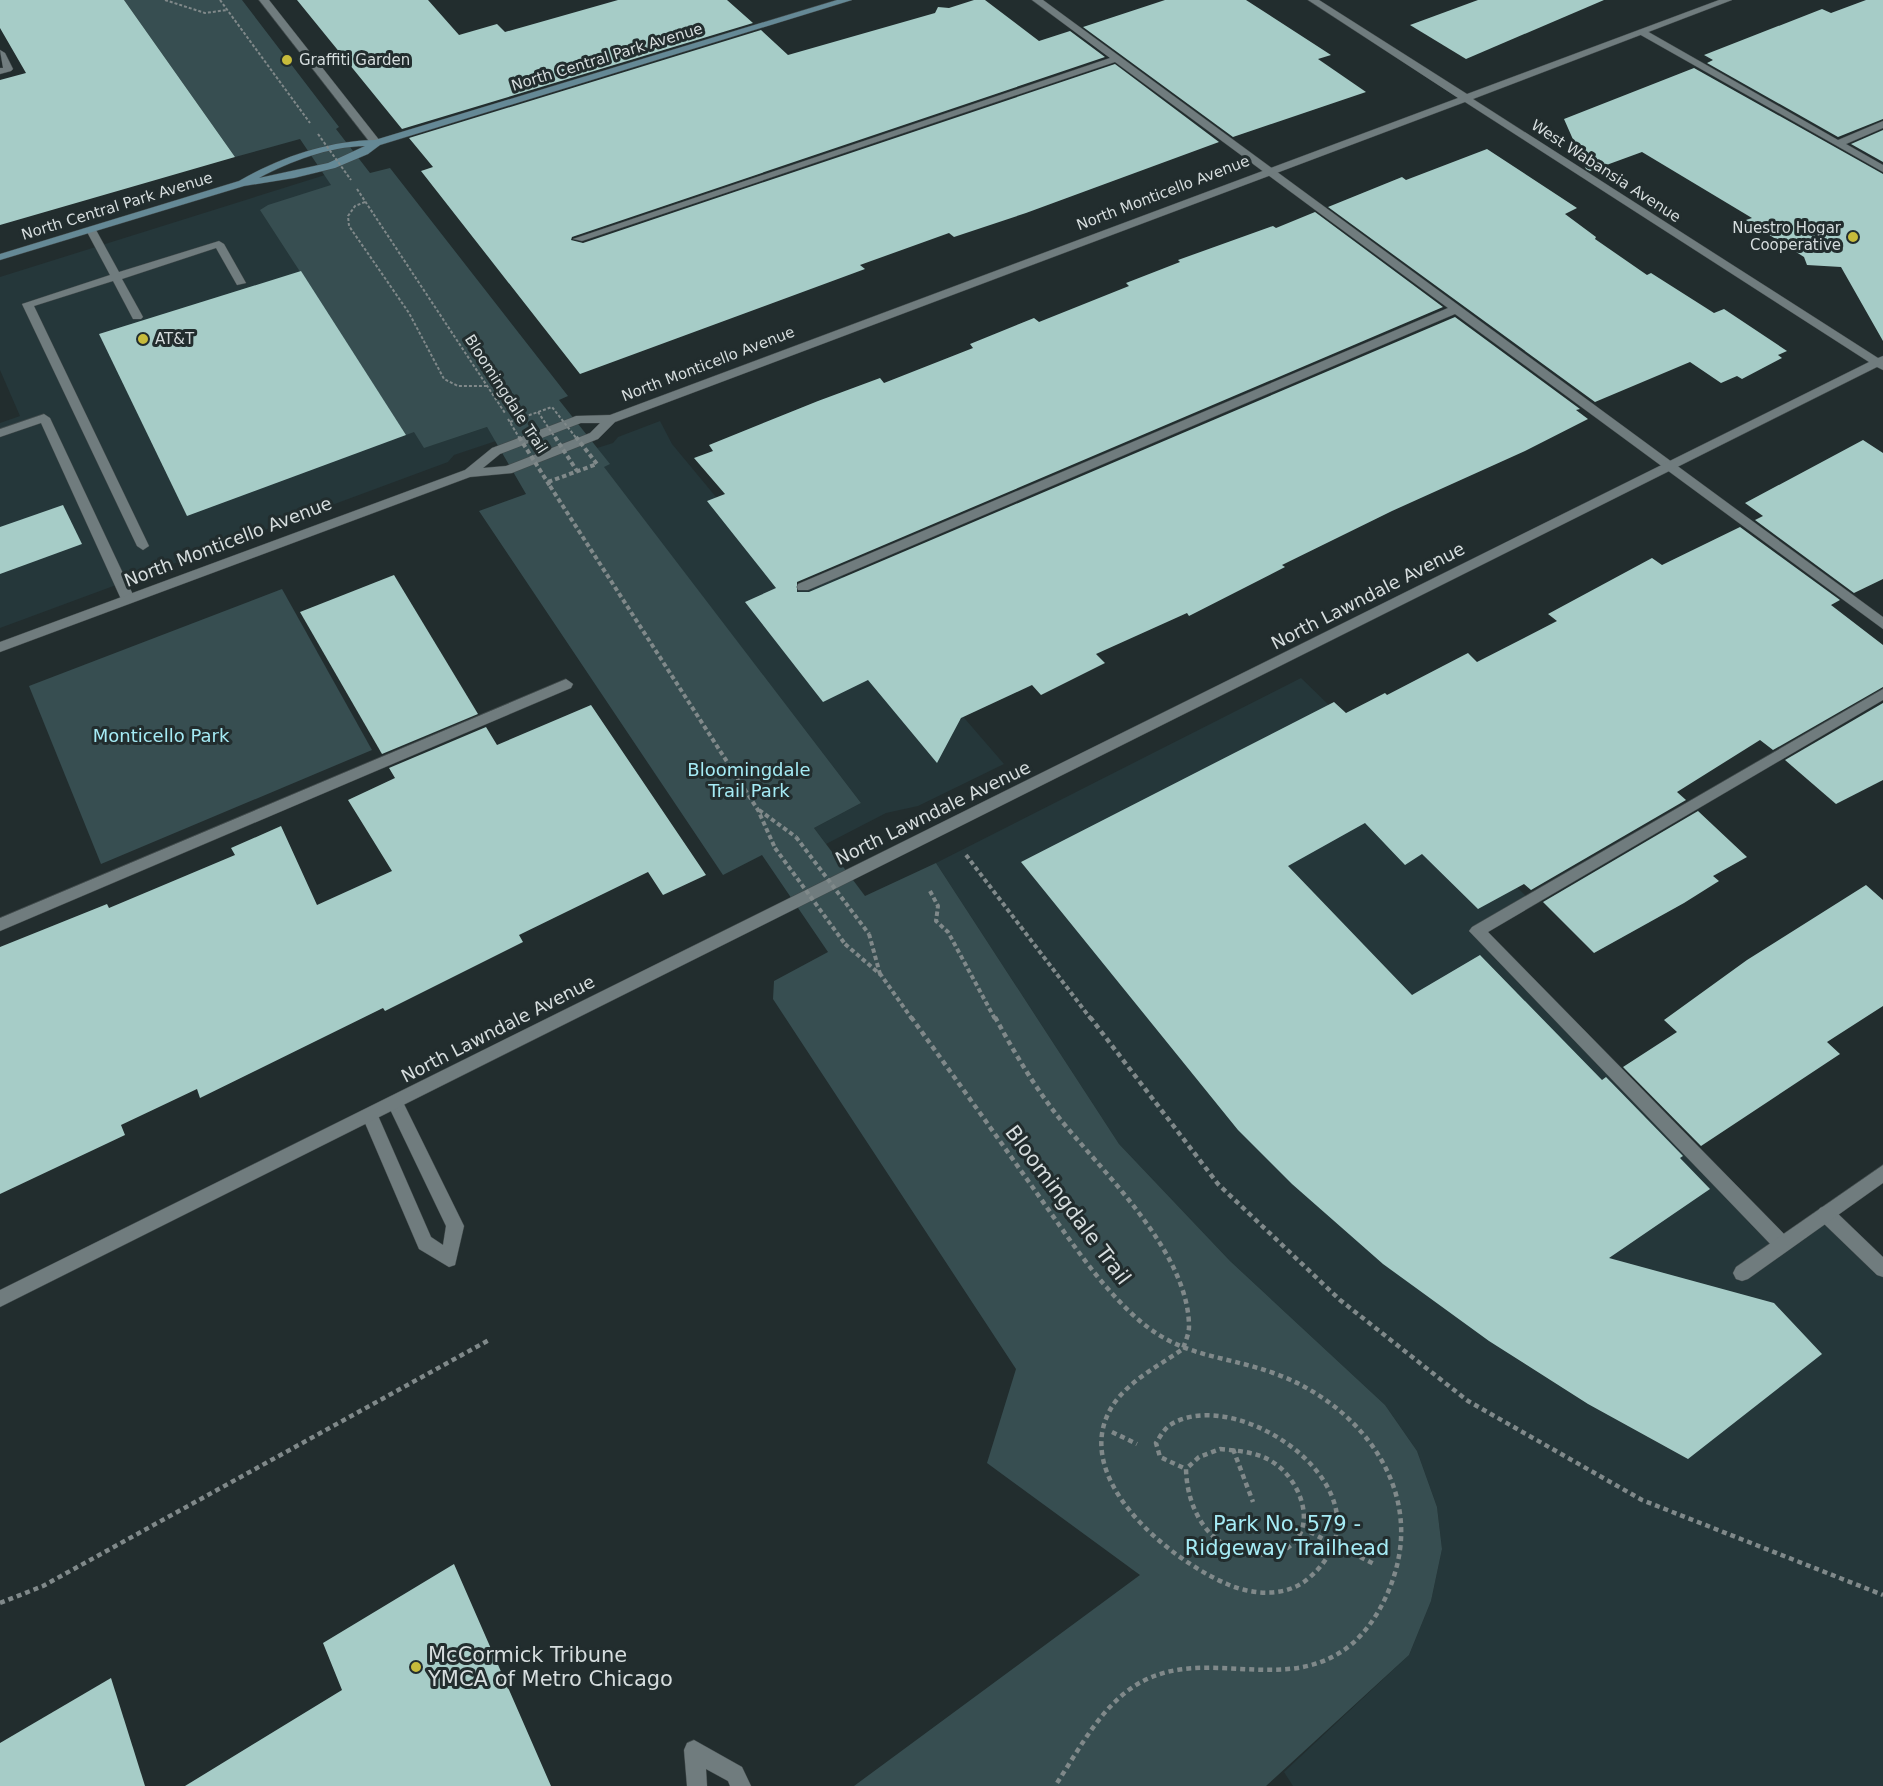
<svg xmlns="http://www.w3.org/2000/svg" width="1883" height="1786" font-family="'DejaVu Sans',sans-serif">
	<style>
		.built { fill: #25373a; fill-rule: evenodd }
		.green { fill: #374e51 }
		.building { fill: #a6ccc7 }
		.lines { fill: none; stroke-linecap: round; stroke-linejoin: round }
		.lane-casing { stroke: #40494a; stroke-width: 1 }
		.street-casing { stroke: #40494a; stroke-width: 1 }
		.secondary-casing { stroke: #40494a; stroke-width: 1 }
		.path-far2 { stroke: #80898a; stroke-width: 2; stroke-dasharray: 3 2; stroke-linecap: butt }
		.path-far1 { stroke: #80898a; stroke-width: 4; stroke-dasharray: 4.5 3; stroke-linecap: butt }
		.path { stroke: #80898a; stroke-width: 4.5; stroke-dasharray: 5 4; stroke-linecap: butt }
		.lane { fill: #707c7e; fill-rule: evenodd }
		.street { fill: #707c7e; fill-rule: evenodd }
		.secondary { fill: #658996; fill-rule: evenodd }
		.path-bridge-far1 { stroke: #80898a; stroke-width: 2; stroke-dasharray: 3 2; stroke-linecap: butt }
		.path-bridge { stroke: #80898a; stroke-width: 4; stroke-dasharray: 4.5 3; stroke-linecap: butt }
		.poi-dot { fill: #c7bb3b; stroke: #222d2e; stroke-width: 2 }
		.labels { text-anchor: middle; stroke-width: 6; stroke-linejoin: round; paint-order: stroke }
		.far-street-label { font-size: 15px; fill: #d6ddde; stroke: #222d2e }
		.far-poi-label { font-size: 15px; fill: #d6ddde; stroke: #222d2e; text-anchor: start }
		.street-label { font-size: 18px; fill: #d6ddde; stroke: #222d2e }
		.park-label { font-size: 18px; fill: #a5ebf5; stroke: #222d2e }
		.near-street-label { font-size: 21px; fill: #d6ddde; stroke: #222d2e }
		.near-park-label { font-size: 21px; fill: #a5ebf5; stroke: #222d2e }
		.near-poi-label { font-size: 21px; fill: #d6ddde; stroke: #222d2e; text-anchor: start }
	</style>
	<rect width="100%" height="100%" fill="#222d2e"/>
	<!-- built -->
	<g class="built">
		<path d="M325 175 332 185 432 445 487 427 496 441 454 455 448 462 0 628V423L20 416 0 370V277Z"/>
		<path d="M660 421 672 444 794 591 839 573 1004 764 918 806 886 813 826 844 814 828 861 803 603 467 609 464 597 448 613 443 618 437Z"/>
		<path d="M1301 678 1530 900 1478 931 1782 1244 1826 1214 1883 1269V1786H1293L1284 1772 1409 1655 1431 1601 1442 1549 1437 1507 1417 1451 1385 1405 1230 1261 1119 1144 936 863ZM1509 1354 1668 1448 1588 1404Z"/>
	</g>
	<!-- green -->
	<g class="green">
		<path d="M124 0H242L339 127 336 129 370 173 390 168 568 396 559 400 610 464 604 467 861 803 814 828 865 896 936 863 1119 1144 1230 1261 1385 1405 1417 1451 1437 1507 1442 1549 1431 1601 1409 1655 1266 1786H854L1140 1575 987 1463 1016 1369 773 999 774 981 828 952 762 855 723 875 479 511 526 494 487 427 424 448 414 432 406 435 260 210 268 205 331 185 300 139 235 157Z"/>
		<path d="M282 589 372 750 101 864 29 686Z"/>
	</g>
	<!-- building -->
	<g class="building">
		<path d="M0 0H124L235 157 0 225V80L26 73 0 28Z"/>
		<path d="M297 0H428L459 35 497 24 505 32 618 0H727L753 23 402 129Z"/>
		<path d="M974 0H985L1039 41 1070 31 1105 57 572 237 571 240 583 243 1115 64 1219 142 1026 213 954 237 949 233 860 265 865 269 580 374 421 171 433 167 409 138 761 30 788 55 935 13 938 7 949 8Z"/>
		<path d="M1165 0H1246L1331 55 1318 59 1366 92 1233 137 1083 27Z"/>
		<path d="M1478 0H1604L1466 59 1410 25Z"/>
		<path d="M1866 0H1883V119L1838 137 1707 63 1713 60 1704 55 1822 9 1831 13Z"/>
		<path d="M1694 68 1883 174V341L1841 267 1807 265 1804 257 1746 220 1752 218 1642 152 1590 171 1586 169 1564 119Z"/>
		<path d="M1883 130V162L1851 144Z"/>
		<path d="M1487 149 1577 208 1565 214 1596 237 1595 239 1647 275 1651 273 1714 313 1724 309 1787 351 1778 355 1782 358 1742 379 1737 376 1721 383 1690 362 1595 402 1328 207 1402 177 1406 180Z"/>
		<path d="M1315 212 1443 307 797 582V592H809L1455 317 1580 409 1576 410 1588 419 1525 451 1392 511 1282 565 1285 567 1189 616 1187 613 1096 654 1105 663 1041 695 1032 685 961 718 937 763 868 680 823 702 745 602 776 588 707 501 725 494 694 458 713 451 709 445 818 401 880 378 884 383 973 348 970 344 1034 318 1039 322 1129 286 1126 283 1180 262 1178 260 1273 226 1276 228Z"/>
		<path d="M301 271 406 435 187 516 99 334Z"/>
		<path d="M1863 440 1883 453V579L1854 593 1755 520 1763 516 1745 503Z"/>
		<path d="M63 505 82 544 0 574V527Z"/>
		<path d="M1740 527 1840 600 1831 605 1883 645V687L1773 750 1760 740 1677 792 1686 800 1531 890 1524 884 1478 909 1422 854 1405 865 1365 823 1288 866 1412 995 1480 955 1602 1080 1606 1077 1683 1156 1680 1158 1710 1189 1609 1258 1774 1303 1822 1354 1688 1459 1588 1404 1489 1341 1383 1264 1292 1184 1238 1130 1021 862 1334 702 1346 713 1385 693 1387 695 1468 653 1477 662 1557 621 1548 614 1652 558 1662 565Z"/>
		<path d="M394 575 478 714 382 754 300 612Z"/>
		<path d="M1883 703V780L1836 804 1785 760Z"/>
		<path d="M591 705 706 875 663 895 648 872 519 935 523 942 385 1011 383 1008 200 1098 197 1089 121 1125 125 1135 0 1194V947L107 904 109 908 235 855 231 848 281 826 317 905 392 871 348 800 395 778 389 768 486 727 497 745Z"/>
		<path d="M1698 811 1747 857 1713 876 1719 881 1684 903 1594 953 1543 902Z"/>
		<path d="M1866 885 1883 900V1006L1827 1042 1840 1054 1701 1146 1623 1067 1677 1032 1664 1020 1747 960Z"/>
		<path d="M454 1564 551 1786H185L342 1690 323 1643Z"/>
		<path d="M111 1678 145 1786H0V1743Z"/>
	</g>
	<g class="lines">
		<defs>
			<g id="lane">
				<path d="M1032 0H1043L1883 617V629L1455 314 808 590H798L797 587 798 584 1448 308 1115 62 582 241 573 239 1110 58Z"/>
				<path d="M1639 30H1645L1838 140 1883 121V128L1846 144 1883 165V172L1639 34Z"/>
				<path d="M0 50 5 53 13 69 11 71 0 74V68H3Z"/>
				<path d="M91 227 96 230 119 272 219 241 224 244 246 283 237 285 216 248 122 279 143 317 141 319H133L113 281 34 306 149 546 143 550 137 546 22 304 110 275 86 230Z"/>
				<path d="M44 414 50 418 135 599 133 602H123L121 599 41 423 0 437V429Z"/>
				<path d="M566 679 573 684 571 688 0 931V918Z"/>
				<path d="M1883 689V700L1488 932 1788 1238 1791 1244 1788 1250 1782 1252 1776 1250 1469 931 1472 927Z"/>
				<path d="M395 1096 401 1098 464 1226 455 1265 449 1267 419 1249 362 1116 364 1111 370 1109 376 1111 431 1237 443 1245 446 1226 387 1103 389 1098Z"/>
				<path d="M1826 1206 1832 1208 1883 1257V1277L1877 1275 1820 1220 1817 1214 1820 1208Z"/>
				<path d="M694 1740 742 1767 751 1786H730L728 1781 706 1769 707 1786H687L684 1750 687 1743Z"/>
			</g>
			<g id="street">
				<path d="M259 0H269L380 141V145H372Z"/>
				<path d="M1308 0H1319L1467 94 1719 0H1732L1473 99 1878 358 1883 356V370L1877 367 0 1307V1290L1869 362 1465 102 615 422 598 439 512 473 470 477 0 652V642L465 470 492 448 576 416 610 415 1458 98ZM581 423H600L590 433 506 466 483 468 500 454Z"/>
				<path d="M1883 1165V1183L1748 1279 1742 1281 1736 1279 1733 1273 1736 1267Z"/>
			</g>
			<path id="secondary" d="M837 0H852L380 145 368 154 335 168 294 178 244 186 0 260V254L239 181C281 157 327 141 375 140ZM365 146 328 163 259 178C291 161 328 147 365 146Z"/>
		</defs>
		<!-- lane casing -->
		<use href="#lane" class="lane-casing"/>
		<!-- street casing -->
		<use href="#street" class="street-casing"/>
		<!-- secondary casing -->
		<use href="#secondary" class="secondary-casing"/>
		<!-- path-far2 -->
		<g class="path-far2">
			<path d="M165 0 205 13 227 10"/>
			<path d="M220 0 310 123"/>
			<path d="M357 189 505 413"/>
			<path d="M365 202 355 206 348 216 349 226 409 313 444 379 458 386H488"/>
		</g>
		<!-- path-far1 -->
		<g class="path-far1">
			<path d="M550 486 758 810 775 848"/>
			<path d="M759 810 796 837"/>
			<path d="M966 855 1091 1019"/>
			<path d="M930 891 938 906 936 921 948 932 995 1019"/>
			<path d="M869 934 880 974"/>
			<path d="M845 944 881 975 912 1019"/>
		</g>
		<!-- path -->
		<g class="path">
			<path d="M911 1017C953 1075 995 1134 1036 1192 1066 1234 1094 1278 1131 1313 1179 1359 1219 1353 1276 1374 1345 1399 1405 1463 1401 1539 1399 1576 1380 1619 1353 1643 1285 1701 1200 1639 1130 1689 1097 1713 1077 1753 1055 1786"/>
			<path d="M995 1017C1013 1050 1032 1083 1056 1114 1100 1170 1189 1251 1189 1327 1189 1334 1185 1342 1183 1349 1160 1365 1132 1379 1115 1402 1064 1474 1168 1559 1227 1584 1252 1595 1286 1598 1309 1578 1403 1496 1239 1381 1170 1425 1164 1429 1160 1437 1156 1443L1160 1457 1186 1469"/>
			<path d="M1090 1017 1218 1184 1340 1300 1468 1401 1642 1500 1883 1595"/>
			<path d="M1112 1432 1137 1444"/>
			<path d="M1220 1449C1240 1451 1260 1452 1277 1465 1302 1484 1319 1531 1284 1550 1277 1555 1262 1555 1253 1554 1209 1549 1187 1510 1186 1469L1199 1457Z"/>
			<path d="M1233 1449 1253 1502"/>
			<path d="M1310 1532 1325 1540"/>
			<path d="M1344 1549 1374 1564"/>
			<path d="M0 1603 43 1586 489 1340"/>
		</g>
		<!-- lane -->
		<use href="#lane" class="lane"/>
		<!-- street -->
		<use href="#street" class="street"/>
		<!-- secondary -->
		<use href="#secondary" class="secondary"/>
		<!-- path-bridge-far1 -->
		<g class="path-bridge-far1">
			<path d="M318 134 351 180"/>
			<path d="M538 412 556 439"/>
			<path d="M508 419 520 439"/>
			<path d="M510 422 552 407 577 439"/>
		</g>
		<!-- path-bridge -->
		<g class="path-bridge">
			<path d="M519 437 550 486"/>
			<path d="M555 437 577 471"/>
			<path d="M548 482 597 464 576 437"/>
			<path d="M796 837 869 934"/>
			<path d="M775 848 845 944"/>
		</g>
	</g>
	<!-- markers -->
	<g class="poi-dot">
		<circle cx="287" cy="60" r="6"/>
		<circle cx="1853" cy="237" r="6"/>
		<circle cx="143" cy="339" r="6"/>
		<circle cx="416" cy="1667" r="6"/>
	</g>
	<g class="labels">
		<!-- far-street labels -->
		<g class="far-street-label">
			<text transform="translate(607 57) rotate(-17)" y="5">North Central Park Avenue</text>
			<text transform="translate(1606 171) rotate(33)" y="5">West Wabansia Avenue</text>
			<text transform="translate(1163 193) rotate(-21)" y="5">North Monticello Avenue</text>
			<text transform="translate(117 206) rotate(-17)" y="5">North Central Park Avenue</text>
			<text transform="translate(708 364) rotate(-21)" y="5">North Monticello Avenue</text>
			<text transform="translate(506 394) rotate(57)" y="5">Bloomingdale Trail</text>
		</g>
		<!-- far-poi labels -->
		<g class="far-poi-label">
			<text x="299" y="65">Graffiti Garden</text>
			<text x="1841" y="233" text-anchor="end">Nuestro Hogar<tspan x="1841" dy="17">Cooperative</tspan></text>
			<text x="155" y="344">AT&amp;T</text>
		</g>
		<!-- street labels -->
		<g class="street-label">
			<text transform="translate(228 542) rotate(-21)" y="6">North Monticello Avenue</text>
			<text transform="translate(1368 596) rotate(-27)" y="6">North Lawndale Avenue</text>
			<text transform="translate(933 813) rotate(-26)" y="6">North Lawndale Avenue</text>
			<text transform="translate(498 1029) rotate(-27)" y="6">North Lawndale Avenue</text>
		</g>
		<!-- park labels -->
		<g class="park-label">
			<text x="161" y="742">Monticello Park</text>
			<text x="749" y="776">Bloomingdale<tspan x="749" dy="21">Trail Park</tspan></text>
		</g>
		<!-- near-street labels -->
		<g class="near-street-label">
			<text transform="translate(1068 1205) rotate(53)" y="7">Bloomingdale Trail</text>
		</g>
		<!-- near-park labels -->
		<g class="near-park-label">
			<text x="1287" y="1531">Park No. 579 -<tspan x="1287" dy="24">Ridgeway Trailhead</tspan></text>
		</g>
		<!-- near-poi labels -->
		<g class="near-poi-label">
			<text x="428" y="1662">McCormick Tribune<tspan x="428" dy="24">YMCA of Metro Chicago</tspan></text>
		</g>
	</g>
</svg>
